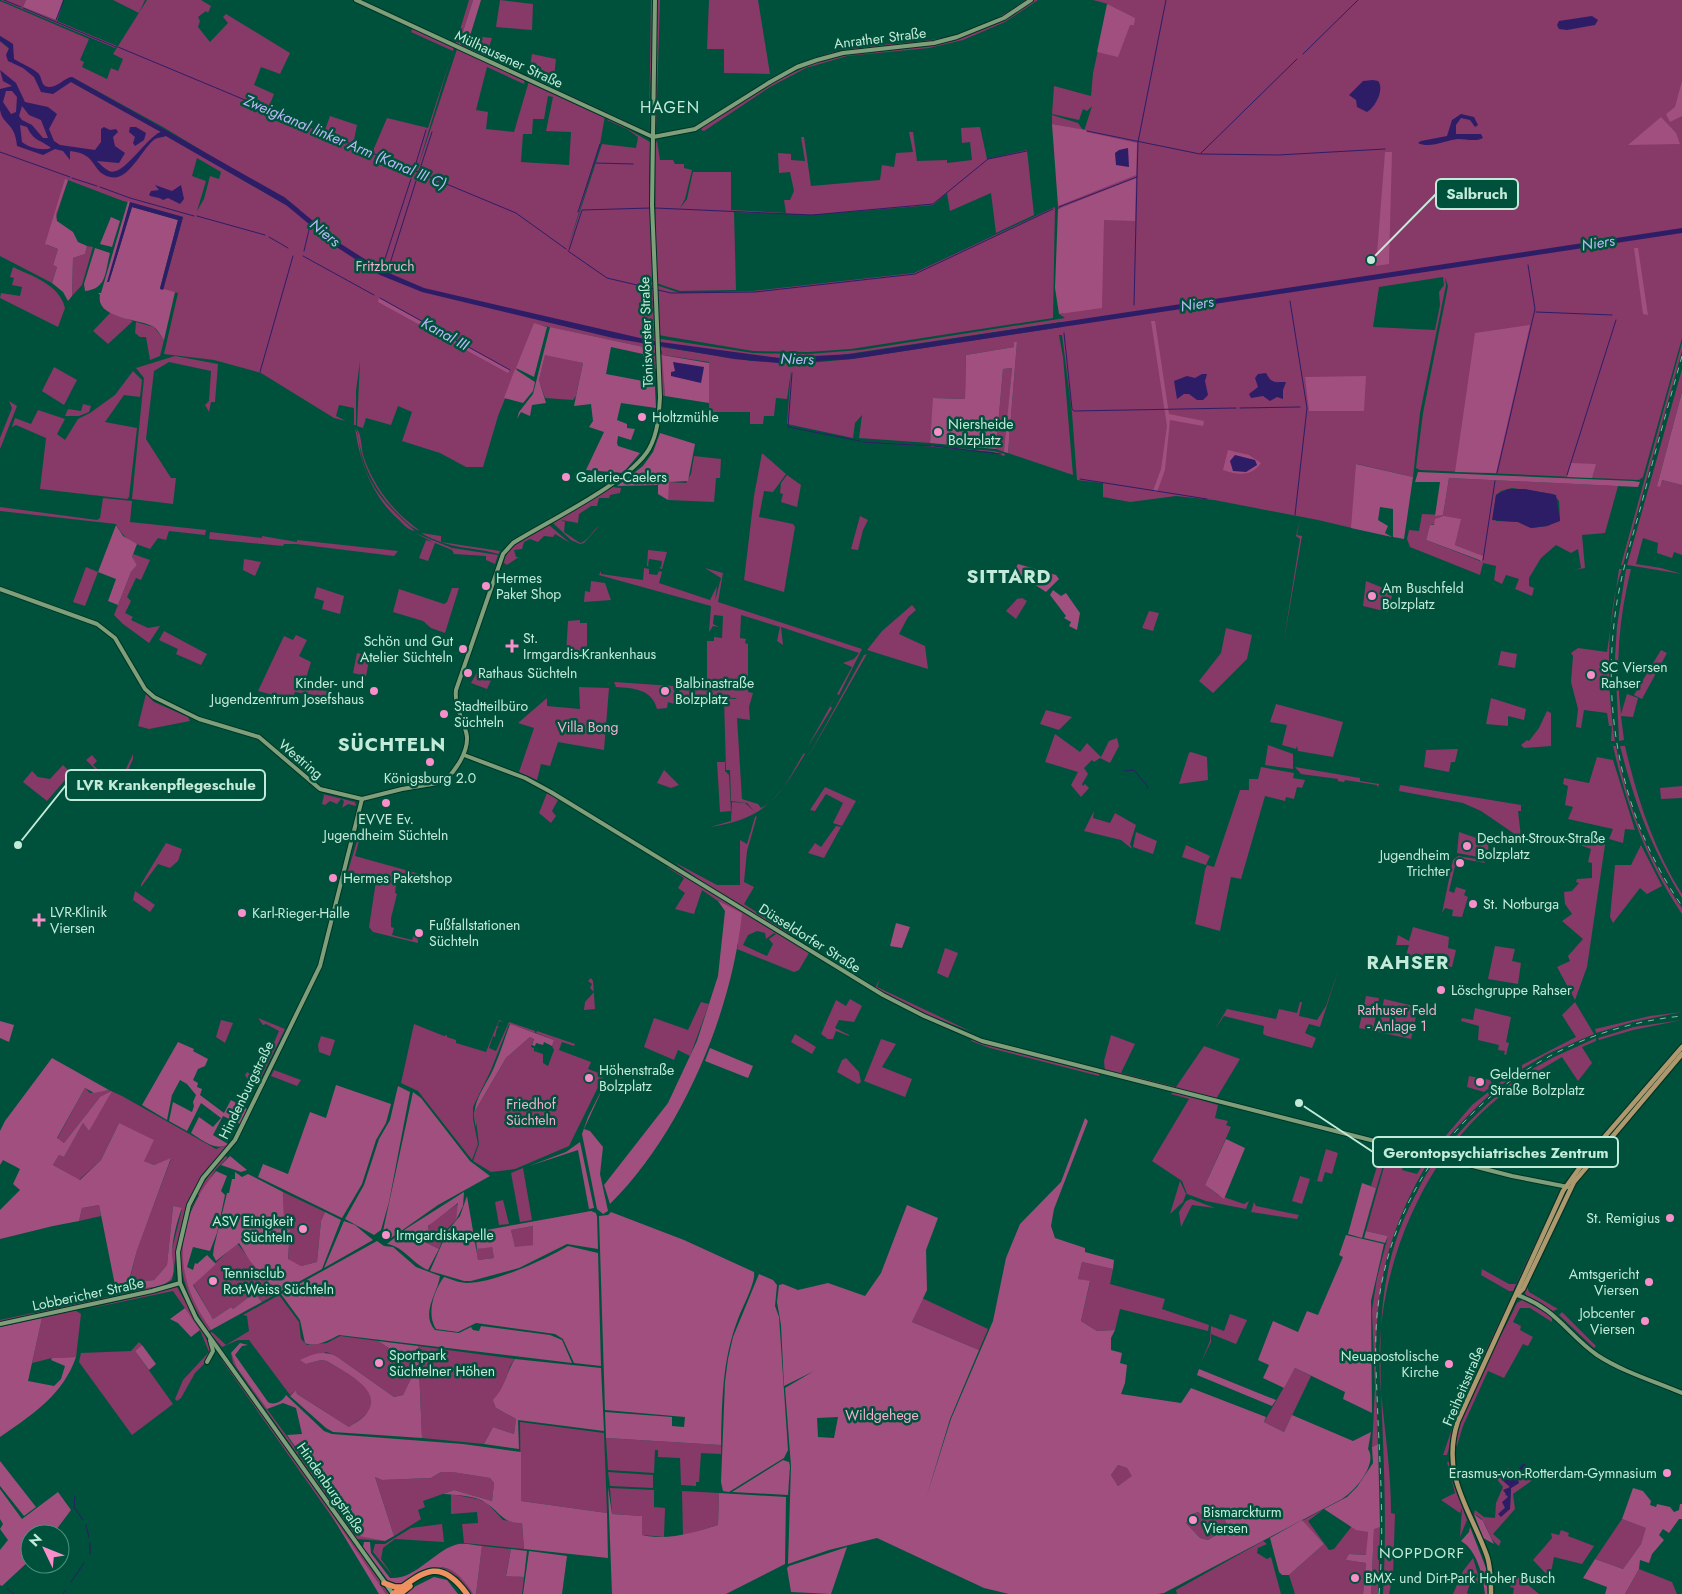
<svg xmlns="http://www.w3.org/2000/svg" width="1682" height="1594" font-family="Jost,sans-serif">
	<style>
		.green { fill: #873967; fill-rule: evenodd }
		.forest { fill: #a14f7e; fill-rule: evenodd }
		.water { fill: #2d1d67; fill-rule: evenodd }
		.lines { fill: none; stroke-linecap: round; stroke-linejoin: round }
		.stream { stroke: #2d1d67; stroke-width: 1 }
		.canal { stroke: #2d1d67; stroke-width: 3 }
		.secondary-casing { stroke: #003324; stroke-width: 6 }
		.primary-casing { stroke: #003324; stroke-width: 7 }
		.highway-casing { stroke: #003324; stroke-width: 8 }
		.secondary { stroke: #7e9f7a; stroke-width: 4 }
		.primary { stroke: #ae996f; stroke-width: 4.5 }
		.highway { stroke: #ef9061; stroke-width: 5.5 }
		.rail { stroke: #85bba7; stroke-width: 1; stroke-dasharray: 6 6; stroke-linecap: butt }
		.poi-dot { fill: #f98fca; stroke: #00513b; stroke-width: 2 }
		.labels { text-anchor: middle; stroke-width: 5; stroke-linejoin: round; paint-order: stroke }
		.street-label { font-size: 14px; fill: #c2ebd9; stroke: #00513b }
		.park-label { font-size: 14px; fill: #f4b0d3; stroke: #00513b }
		.poi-label { font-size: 14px; fill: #c2ebd9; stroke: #00513b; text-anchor: start }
		.water-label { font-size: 15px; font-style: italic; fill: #bab7f8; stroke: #00513b }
		.neighbourhood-label { font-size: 15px; letter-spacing: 1px; fill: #c2ebd9; stroke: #00513b }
		.quarter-label { font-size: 16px; letter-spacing: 1px; fill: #c2ebd9; stroke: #00513b }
		.district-label { font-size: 19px; font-weight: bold; letter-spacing: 1px; fill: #c2ebd9; stroke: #00513b }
		.leader { fill: none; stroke: #c2ebd9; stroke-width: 2 }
		.callout-dot { fill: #c2ebd9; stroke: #00513b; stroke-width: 2 }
		.callout { fill: #00513b; stroke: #c2ebd9; stroke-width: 2 }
		.callout-label { font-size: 15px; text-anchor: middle; font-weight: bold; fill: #c2ebd9 }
	</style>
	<rect width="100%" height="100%" fill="#00513b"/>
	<!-- green -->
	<g class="green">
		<path d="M1 0H26L23 7 56 20 64 0 57 21 117 46 115 48Z"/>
		<path d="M113 0H145L139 13Z"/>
		<path d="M147 0H201L211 6 208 13 206 11 198 17 200 21 198 27 210 42 228 23 223 17 226 14 290 53 280 74 261 67 254 85 274 94 268 109 324 133 330 116 357 125 353 145 372 153 387 118 428 128 453 51 411 32 413 28 454 47 416 173 457 49 525 80 524 84 487 67 476 110 488 112 486 129 514 132 529 81 605 116 600 144 567 251 602 144 636 148 638 137 627 129 607 120 609 118 650 142 649 180 653 287 656 285 680 293 753 291 914 273 1055 207 1053 318 851 349 808 352 753 351 658 335 656 290H653L655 338 753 353 808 354 860 350 1065 318 1059 314H1063L1060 207 1058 209V206L1061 204 1092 106 1087 111 1083 109 1079 120 1052 114 1054 86 1091 96 1093 73 1108 4 1093 0H1682V338L1643 477 1639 480 1420 470 1416 468 1423 413 1448 286 1445 277 1446 285 1420 413 1413 477 1357 464 1352 528 1318 520 1214 500 1176 496 1130 502 1103 497V483L1077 480 1072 413 1062 335H1059L1063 357 1073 475 1008 453 1017 342 1014 347 966 355 965 399 934 398 930 443 859 438 862 415 855 423 853 438 787 424 791 371 787 399 776 398 774 416H764L763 424H750V412H709V362L663 355 665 396 662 395 659 355 662 354V351L656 350 657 366 654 372 653 349 535 324 498 416 483 467H466L440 453 402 441 412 412 398 406 391 425 366 418 363 428 357 426 360 361 356 391V425H354V408L339 405 336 416 346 421 334 418 261 373 214 360 164 354 178 293 163 290 183 217 123 201 68 180 47 245 58 249 53 265 57 267 52 283 0 256V41L13 52 10 42 0 36V1L89 39 80 60 84 62 82 67 107 79 111 68 118 71 123 59 113 54ZM72 77 163 127 269 191 284 197 300 210 286 205 166 136 156 134 161 132 71 82 68 78ZM548 96 553 97 546 131 571 132 569 165 521 162 523 134H532L533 119H544ZM197 158 221 172 219 179 210 176 204 199 197 211 206 181 192 176ZM1443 277 1444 285 1439 292 1440 305 1435 330 1373 327 1379 287ZM1061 322V327L852 359 808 363 752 361 654 346 779 358 834 356Z"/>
		<path d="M469 0H473L459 44 461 45 465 35 492 38 485 59 456 43Z"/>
		<path d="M500 0 533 4 532 30 496 27Z"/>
		<path d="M651 0H653L649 133 528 78V76L649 132Z"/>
		<path d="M656 0H660L656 132 655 129Z"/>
		<path d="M709 0H758L770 74 724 73V49H707Z"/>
		<path d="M1025 0H1028C994 24 958 39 916 44 887 47 857 47 829 55 781 68 740 99 699 126L696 125C740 100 779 67 830 53 866 43 905 45 943 38 973 32 1000 18 1025 0Z"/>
		<path d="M1033 0H1038L1005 22 963 40 929 48 847 56 806 68 770 87 704 131 701 130C706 120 727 111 738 104 773 82 806 63 847 54 918 38 970 51 1033 0Z"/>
		<path d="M532 54 556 59 554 77 530 66Z"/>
		<path d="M1052 115 1078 123 1083 130 1052 124Z"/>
		<path d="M980 127 987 159 1027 150 1034 215 996 233 991 193 950 211 947 193 933 205 811 215 734 212 736 290 680 291 656 283 655 144 657 141 660 160H673L675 164H684V168L692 170 685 199 680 208 687 199 693 172H731V210L786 213 784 200H790L794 191 790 172 779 173 778 153 791 154V160L805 161 801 137H804L811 186 880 180 882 165 894 167 896 153 913 152 909 132H913L917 161 947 160V163L972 160 970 142 962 143 961 128Z"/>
		<path d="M87 246 93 247 82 285 72 296 73 258 85 254Z"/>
		<path d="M13 267C32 276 60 285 65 308L58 327 0 298 1 293 20 296 22 287 12 285 14 278 10 277Z"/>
		<path d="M111 312 133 321 108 344 93 331Z"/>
		<path d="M136 322 154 327 164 340 160 356 150 360 146 337H140L135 333Z"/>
		<path d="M1682 343V351L1623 565H1621Z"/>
		<path d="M545 354 583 363 576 396 573 400 545 398 539 380Z"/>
		<path d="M175 356 218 364 215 402H211L209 412 205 405 209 401 211 371 169 362 154 371 146 439 171 478H176L173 504 132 499 144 378 136 368Z"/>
		<path d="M54 367 77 380 64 405 42 391Z"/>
		<path d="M1012 368 1005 451 1004 452 996 449 1003 369Z"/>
		<path d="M1682 369V392L1657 486 1662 480 1682 485V555L1674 552 1672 558 1657 553 1658 543 1643 538 1636 564 1661 568 1682 574 1627 565Z"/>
		<path d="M133 371 142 380 140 397 124 395 105 422 137 428 129 497 127 499 40 489 46 438 16 425 12 427 15 418 31 424 38 410 65 419 57 434 65 440 78 419 90 413 115 395Z"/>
		<path d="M9 401 17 406 0 449V438L12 408Z"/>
		<path d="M83 404 91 406 89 412 79 416H65L68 409 81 411Z"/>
		<path d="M355 428C360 437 359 452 363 462 371 491 393 512 415 531 408 530 404 525 399 520 372 496 360 463 355 428Z"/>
		<path d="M357 429C362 435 361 450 364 458 375 489 394 512 420 531 413 529 407 523 402 518 375 493 361 464 357 429Z"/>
		<path d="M863 441 994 451 1005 454 1004 456 993 452Z"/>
		<path d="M762 453 786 474 773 492 764 491 759 517 793 524 795 527 784 592 744 580 754 496Z"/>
		<path d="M694 456 721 459 720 478H716L714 502 668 500V482L686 483 691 474Z"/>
		<path d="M787 475 801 485 797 507 781 502 783 494 780 493 781 483Z"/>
		<path d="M1449 478 1618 486 1605 533 1582 535 1585 568 1574 570 1581 568 1578 549 1571 553 1556 545 1541 558 1529 578V586L1534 588 1532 596 1515 589 1519 579 1506 575 1502 584 1494 580 1496 566 1483 563 1480 575 1410 547 1407 539 1409 530 1419 531 1422 514 1443 515ZM1512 488 1553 494 1559 501 1560 520 1547 526 1531 528 1518 522 1496 521 1494 512 1496 495 1501 491ZM1460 519 1455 545 1482 556 1480 561 1426 540 1430 525Z"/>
		<path d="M613 487 621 488 620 493 610 495 609 498H599L597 506H591L579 514 578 523 561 520 565 522 564 532 580 543C588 541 592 531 599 526L584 543 580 544 571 540 554 524 553 523Z"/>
		<path d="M103 498 132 501 130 522 206 530 205 535 169 531 166 540 158 538 150 549C132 542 126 542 116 524L0 511V507L97 520 100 518Z"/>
		<path d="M860 516 868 520 863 530 858 550 851 549Z"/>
		<path d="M1300 520 1297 535 1302 536 1283 646 1300 539 1296 536Z"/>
		<path d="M549 525 570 543 555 534 553 537 544 536 538 542 530 539 524 542 522 549 514 550 516 557H519L507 565 504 563C505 545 535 533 549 525Z"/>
		<path d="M210 532 262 538V536L297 542V540L398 551 394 556 296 544H284L283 546 209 539Z"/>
		<path d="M415 533 452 548 498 555 495 564 486 560V556L454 554 452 550 435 543 428 561 419 558 426 540 433 542Z"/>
		<path d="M421 533 441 536V542L500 551 499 554C469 546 451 550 421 533Z"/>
		<path d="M648 550 667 552 662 569 659 568 661 567 662 561 649 559 648 565 649 566H647Z"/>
		<path d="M133 554 150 560 141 580 136 578 127 597 131 601 125 613 133 617 131 620 148 628 160 626 149 643 123 624 114 615 131 572 137 565 132 558Z"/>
		<path d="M244 559 261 562 255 576 243 570Z"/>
		<path d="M86 567 98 572 85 606 73 602Z"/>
		<path d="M644 568 649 569V574L657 575 659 571 662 572 659 583 710 600 717 586 715 601 721 578 705 568 723 573 718 602 862 649 839 695 837 694 830 706 832 708 807 748 852 667 843 663 854 659 859 653 781 627 783 645 777 641 780 627 741 615 740 638 746 639 745 643 748 644V692L753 693 749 707 750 720 737 718 742 799 758 804 761 808C781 799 793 770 804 753L805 754C778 798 765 819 710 827L731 821 732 802 745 803 754 811 747 803 731 801 730 770H726L724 698 735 699 737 698 681 696 679 693 680 686 707 688V641H714V637L722 638 723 616 714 615 713 624 719 627 713 626 709 632 711 606 599 575 601 571V574L643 580Z"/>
		<path d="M1619 569H1622C1605 615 1607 692 1615 741H1611L1612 726H1609L1607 713 1584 710 1581 728 1576 727 1578 709 1571 682 1573 656 1571 653 1578 648 1607 652Z"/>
		<path d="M1626 569H1631C1619 618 1615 664 1621 714L1627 694 1638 698 1633 717 1621 716 1624 740 1619 741 1615 657 1617 626Z"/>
		<path d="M591 581 605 583 611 600 584 602 585 591 590 592Z"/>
		<path d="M1366 581 1393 592 1388 612 1363 606Z"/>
		<path d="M317 587 344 596 340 614 322 609 324 601 314 598Z"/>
		<path d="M452 588H459L445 633 431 628 423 621 393 612 399 589 444 604 447 602Z"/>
		<path d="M1022 598 1027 601 1016 619 1006 611 1017 599Z"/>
		<path d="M912 605 916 610 908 617 899 634 925 646 928 669 867 650 882 631Z"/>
		<path d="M1149 611 1159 613 1153 631 1142 628Z"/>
		<path d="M580 620V623H587V646L584 647V650L566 655 568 621Z"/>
		<path d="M1226 628 1252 635 1247 659 1213 693 1199 681 1221 653Z"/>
		<path d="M164 631 207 654 201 665 176 654 178 649 159 640Z"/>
		<path d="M296 635 307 640 299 656 311 662 303 688 328 691 327 697 295 692 292 700 258 691 284 636 293 640Z"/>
		<path d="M1661 650 1667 653 1642 699 1634 695Z"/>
		<path d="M1501 651 1517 654 1515 668 1498 665Z"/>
		<path d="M357 653 370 656 366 676 353 673Z"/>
		<path d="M867 654 807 759 864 655Z"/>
		<path d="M480 667 495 672 487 689 471 683Z"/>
		<path d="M614 682 673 686 678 705 668 702 667 708 657 709C652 689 633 688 616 687Z"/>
		<path d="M579 687 609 688 604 750 558 742 550 766 541 764 537 780 519 772 534 728 518 723 547 698V706L580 709Z"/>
		<path d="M146 694 154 702 188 717 190 721 149 729 138 726Z"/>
		<path d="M1491 698 1526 709 1524 720 1508 716V726L1486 724Z"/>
		<path d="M1276 704 1343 722 1333 757 1298 751 1297 746 1296 749 1282 745 1287 725 1270 722Z"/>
		<path d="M1046 710 1072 717 1059 730 1040 724Z"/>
		<path d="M1547 711 1551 713V746L1524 748 1521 745 1527 740 1529 741 1539 728Z"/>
		<path d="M1055 734 1080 752 1087 743 1101 757 1109 741 1117 738 1119 746 1110 763 1100 758 1094 762 1092 760 1084 768 1088 774 1082 784 1083 786 1085 784 1089 788 1081 797 1071 785 1078 772 1045 762Z"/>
		<path d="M1268 745 1293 754V769L1265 765Z"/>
		<path d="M1613 746H1616C1627 804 1648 860 1682 908V914C1647 862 1627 807 1613 746Z"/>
		<path d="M1620 746H1625C1637 798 1653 848 1682 894V898C1651 847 1635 804 1620 746Z"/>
		<path d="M1458 749 1455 762H1451L1449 772 1424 767 1426 750Z"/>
		<path d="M1191 752 1207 757 1208 780 1179 784 1189 753Z"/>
		<path d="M133 754V759L115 799H113L120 783 113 775 107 781 86 760 92 755 97 761 93 765 105 776 125 771Z"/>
		<path d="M1597 757 1613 760 1635 830 1625 829 1623 843 1609 839 1613 829 1568 819 1573 807 1565 805 1568 786 1563 784 1564 778 1589 783Z"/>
		<path d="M717 762H725V771L729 775 731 811 720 812Z"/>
		<path d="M63 765 71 773 47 801 23 782 32 771 38 777 50 779Z"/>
		<path d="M1261 767 1294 773 1293 778 1305 780 1302 788 1297 787 1294 799 1286 797 1285 801 1265 796 1241 879 1231 877 1220 931 1195 924 1205 870 1207 865 1214 867 1240 790H1249V779H1258Z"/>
		<path d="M1295 767 1360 778V781L1379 784 1378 788 1377 785 1345 780 1344 782 1338 781V779L1301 774Z"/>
		<path d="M664 770 679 785 671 788 657 783Z"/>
		<path d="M1400 785 1521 805V811H1518L1521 837 1528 843 1481 811 1463 803 1399 791Z"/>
		<path d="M1682 786V798L1661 799 1660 788Z"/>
		<path d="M825 787 856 801 842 826 833 823 843 803 826 794 815 811 810 810Z"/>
		<path d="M547 793 558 800 552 811 556 816 551 823 539 813Z"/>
		<path d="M322 794 355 802 356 806 348 804 342 808 344 801 341 799 337 804 330 801 325 805 322 804 324 795Z"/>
		<path d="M1094 811 1093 818 1110 823 1115 813 1136 825 1130 844 1132 849 1121 840 1084 831Z"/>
		<path d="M757 816 747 851 744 882 754 887 744 904 789 933 788 935 714 890 674 862 717 885H740V840L747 844 755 817Z"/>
		<path d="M836 826 841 827 824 858 808 853 815 843 821 847Z"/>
		<path d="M1136 832 1157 841 1153 854 1133 847Z"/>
		<path d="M1459 832 1488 842 1489 859 1457 853Z"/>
		<path d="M1590 834 1606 838 1587 967 1575 1000 1557 967 1570 961 1568 956 1583 939 1562 921 1572 914 1565 904 1564 892 1572 891 1579 883 1576 882 1577 879 1592 878V863L1588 862 1591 849 1559 837 1585 843Z"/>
		<path d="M357 841H359L355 856 427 876V878L398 872 395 893 397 894 391 918V927L394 928 392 935 412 940 417 927 418 943 373 932 369 927 376 881 348 871Z"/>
		<path d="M166 843 182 849 178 861 170 868 158 864 141 887V884Z"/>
		<path d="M1186 845 1210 856 1206 865 1182 857Z"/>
		<path d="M1641 845 1662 886 1647 894 1640 888 1613 923 1610 917 1615 865H1631Z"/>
		<path d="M1458 856 1483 860 1485 863 1457 858 1449 891 1454 893 1456 887 1466 890 1464 895 1468 897 1462 917 1452 916 1453 910 1445 908 1442 913 1453 860Z"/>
		<path d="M667 867H670L809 953 799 970 794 972 737 949 738 945 725 906 702 890 694 914 675 909 685 893 678 888 684 878ZM757 931 765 933 766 939 774 933 776 934 769 939 773 944 767 956 743 945 748 935Z"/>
		<path d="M135 891 155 905 150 912 133 900Z"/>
		<path d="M1413 927 1449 937 1448 948 1456 950 1452 967 1405 959 1409 945H1396L1398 935 1409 941Z"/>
		<path d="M1495 946 1515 949 1512 961 1521 963 1518 984 1488 979Z"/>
		<path d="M945 948 958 953 948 978 937 973Z"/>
		<path d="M1339 968 1320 1027 1309 1024 1305 1033 1316 1038 1312 1048 1267 1036 1263 1034 1264 1026 1224 1016 1215 1029 1227 1009 1276 1019 1279 1009 1297 1013 1300 1002H1302L1299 1016 1317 1020 1326 1006Z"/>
		<path d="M591 978 593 981 595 1009 584 1010 585 1002 594 992 590 988 592 984 588 981Z"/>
		<path d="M880 979 877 987 972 1032 926 1014 875 988Z"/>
		<path d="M1366 996 1379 998 1373 1031 1359 1028Z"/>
		<path d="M850 999 862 1006 854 1022 839 1020 835 1028 849 1035V1036L836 1031 833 1039H828L821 1034 836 1000 846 1006Z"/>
		<path d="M1384 999 1418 1007 1411 1039 1378 1032Z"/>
		<path d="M701 1002 709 1004 690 1056 678 1050 674 1060 644 1047 654 1018 688 1030Z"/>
		<path d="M1575 1002 1594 1034 1547 1054 1522 1069V1065L1576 1037 1562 1015Z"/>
		<path d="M1475 1008 1511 1017 1506 1042 1509 1043 1506 1055 1504 1054 1505 1051 1498 1050 1499 1045 1478 1040 1479 1026 1461 1021 1462 1018 1473 1020Z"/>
		<path d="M1682 1012 1633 1022 1596 1033 1595 1029 1650 1016Z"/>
		<path d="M258 1018 285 1029 258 1084 248 1080 245 1075 247 1072 252 1075 258 1062 266 1061 279 1031 266 1024 263 1025Z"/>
		<path d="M221 1020 233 1023 225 1043 216 1037Z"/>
		<path d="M499 1020 504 1022 499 1021 497 1026 499 1027 497 1028 495 1037 493 1036 489 1048 496 1051 509 1022 535 1031V1033L509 1024 491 1070 473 1107V1119L478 1144 472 1160 418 1091 401 1083 414 1024 444 1036 447 1035V1037L456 1040V1043L486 1052Z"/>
		<path d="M1682 1020 1633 1030 1599 1040 1598 1038 1634 1027Z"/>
		<path d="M537 1031 575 1044 574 1046 562 1042 559 1050 591 1062 588 1069 604 1075 569 1146 515 1169 491 1172 473 1161 479 1144 475 1114 474 1118 476 1102 475 1111 506 1058 530 1037 534 1038 531 1047 534 1048V1051L543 1054V1063L548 1066 554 1050 552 1046 554 1040 536 1033Z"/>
		<path d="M795 1034 816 1047 812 1054 791 1042Z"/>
		<path d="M1111 1035 1135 1044 1121 1073 1176 1087 1204 1046 1240 1059 1216 1099 1105 1072 1104 1061Z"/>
		<path d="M321 1036 335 1040 330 1056 319 1052 318 1045Z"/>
		<path d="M1596 1038V1041L1582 1047 1592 1063 1578 1081 1562 1057 1528 1077 1525 1073 1554 1057Z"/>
		<path d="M881 1039 896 1044 882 1067 912 1079 905 1097 864 1081Z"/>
		<path d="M973 1039 998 1048 1099 1074V1076L990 1048 971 1041Z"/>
		<path d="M846 1058 859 1072 861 1082 858 1084 837 1072 842 1060Z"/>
		<path d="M1517 1069 1520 1071C1486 1095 1460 1122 1434 1154L1431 1153 1472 1105Z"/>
		<path d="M274 1070 301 1080 297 1086 271 1076Z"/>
		<path d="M1523 1074 1524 1079C1493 1099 1466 1126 1444 1156L1441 1155C1464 1124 1492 1098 1523 1074Z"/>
		<path d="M1469 1076 1490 1080 1493 1085 1484 1092 1467 1087Z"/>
		<path d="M85 1088 90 1093 109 1090 122 1096 216 1149 228 1144V1147L202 1176 187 1204 177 1248 172 1280 156 1289 122 1296 120 1294 127 1292 137 1249 171 1159 154 1165 144 1161 119 1123 101 1160 79 1180 53 1165 59 1155 64 1157 83 1123 89 1131 100 1097 64 1143 57 1139ZM173 1206 182 1209 171 1253 172 1277C164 1289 149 1287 136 1289L137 1282 154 1280 167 1265Z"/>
		<path d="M1173 1092 1218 1105 1215 1118 1228 1121 1226 1125 1231 1127 1205 1185 1218 1195 1244 1204 1249 1201 1246 1209 1206 1201 1187 1194 1182 1181 1152 1161 1189 1099 1171 1094Z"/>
		<path d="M1383 1147 1388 1149 1363 1233 1376 1188 1371 1186Z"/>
		<path d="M1326 1149 1338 1153 1332 1174 1325 1172 1322 1182 1317 1181Z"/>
		<path d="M1389 1149H1391L1388 1162 1403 1166 1402 1170 1417 1174 1427 1158 1430 1159C1369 1260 1374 1330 1378 1444L1372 1447 1375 1388 1372 1310 1377 1278 1388 1236 1366 1231Z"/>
		<path d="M226 1155 227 1158 216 1169 200 1195H197C174 1244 180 1286 211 1330L209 1331C164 1267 174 1211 226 1155Z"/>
		<path d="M1437 1161 1440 1162C1396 1229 1373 1312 1381 1392 1385 1433 1391 1472 1391 1513L1395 1514 1393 1575 1389 1594H1383C1386 1543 1385 1493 1383 1442 1380 1355 1372 1276 1415 1196 1421 1185 1427 1169 1437 1161Z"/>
		<path d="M523 1168 532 1220 520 1222 511 1173Z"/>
		<path d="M1300 1176 1310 1179 1302 1204 1292 1201Z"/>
		<path d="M1180 1181 1186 1194 1183 1202 1170 1214Z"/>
		<path d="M1557 1189 1556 1202 1513 1291H1509L1481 1275 1482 1269 1509 1284H1516L1556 1199Z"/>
		<path d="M283 1192 325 1212 321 1221 317 1262 301 1266 288 1260 290 1230 281 1228 284 1217Z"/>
		<path d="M1191 1199 1215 1208 1192 1205 1181 1227 1179 1212 1186 1201Z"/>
		<path d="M503 1200 509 1224 499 1225 495 1202Z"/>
		<path d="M1254 1202 1256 1206 1299 1215 1297 1219 1251 1212Z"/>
		<path d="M459 1203 456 1220 447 1229 439 1249 425 1242 422 1234 433 1221Z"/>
		<path d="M99 1205 101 1216 79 1221 82 1208Z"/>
		<path d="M533 1226 534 1245 515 1248 511 1230Z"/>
		<path d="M237 1243 268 1282 263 1286 271 1297 262 1302 254 1293 233 1309 231 1307 213 1319 193 1284Z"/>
		<path d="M492 1246 494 1258 478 1260 476 1249Z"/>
		<path d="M1082 1262 1113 1269 1110 1284 1165 1299 1162 1309 1209 1325 1208 1331 1120 1309 1115 1330 1097 1331 1081 1321 1090 1282 1078 1279Z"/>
		<path d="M1527 1286 1529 1292 1558 1309 1553 1311 1526 1296 1524 1288Z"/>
		<path d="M177 1287 212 1349 209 1359 195 1373 181 1398 177 1401 175 1399 183 1380 209 1352 200 1330 173 1291 87 1309Z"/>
		<path d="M117 1295V1297L0 1323V1320Z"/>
		<path d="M279 1295 299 1322 301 1339 307 1345 327 1343 340 1336 378 1341 417 1366 403 1395 394 1397 336 1356 326 1352 306 1364 321 1360 327 1361C342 1371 384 1389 368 1412 363 1419 355 1422 349 1427L297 1394 296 1390 290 1395 249 1340H238L222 1347 210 1333 212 1332 226 1345 249 1331 247 1316 243 1315Z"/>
		<path d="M922 1298 988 1329 979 1350 912 1322Z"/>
		<path d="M1522 1300 1552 1316V1322L1530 1308H1520L1513 1322 1521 1326 1520 1330 1533 1337 1528 1346 1523 1344 1504 1378 1488 1371 1463 1426 1457 1446 1454 1444C1465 1393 1496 1349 1517 1303Z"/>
		<path d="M1509 1301 1510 1303 1457 1419 1447 1455H1443L1454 1423 1453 1421Z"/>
		<path d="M75 1310 81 1314 76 1357 52 1358 32 1363 42 1318 0 1327Z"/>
		<path d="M1562 1312 1596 1346 1594 1348 1559 1315Z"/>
		<path d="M1230 1314 1247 1320 1236 1344 1211 1334V1342L1201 1362 1210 1341 1211 1326 1224 1331Z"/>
		<path d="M139 1342 142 1345 135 1351 173 1404 132 1435 79 1362 81 1353 131 1351Z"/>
		<path d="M418 1346 515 1359 510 1366 496 1408 516 1419 514 1434 493 1427 484 1444 422 1438Z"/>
		<path d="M231 1353 237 1368 359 1535 385 1541 357 1539 233 1363Z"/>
		<path d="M221 1359 226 1363 389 1594H386Z"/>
		<path d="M1295 1368 1311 1376 1284 1432 1264 1422Z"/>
		<path d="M520 1422 604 1433 607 1513 521 1501Z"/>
		<path d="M606 1438 721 1445V1454L701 1453 699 1482H696V1486L681 1485 680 1458 658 1457V1450H655L654 1473 608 1470Z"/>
		<path d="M1447 1462H1449L1452 1480 1467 1520 1460 1537 1462 1508 1460 1513 1441 1500 1455 1493Z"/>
		<path d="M1118 1465 1127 1468 1133 1476 1118 1486 1111 1475Z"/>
		<path d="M1508 1468 1521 1478 1527 1471 1534 1479 1513 1494 1515 1509 1493 1534 1501 1541 1499 1546C1487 1539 1488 1519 1474 1514L1475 1510 1484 1517 1495 1518 1496 1503 1503 1487 1496 1478ZM1514 1474 1519 1483 1511 1488 1510 1506 1499 1512 1505 1508 1508 1496 1505 1495 1510 1487 1502 1477Z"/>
		<path d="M441 1472H453L490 1478 494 1483 492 1501 454 1490 423 1501 425 1507 418 1510 421 1519 394 1536 375 1477 382 1480 431 1478Z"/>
		<path d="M608 1472 653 1475V1488L610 1486Z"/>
		<path d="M610 1488 654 1490V1507L665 1508 664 1537 642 1535V1516L612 1514Z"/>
		<path d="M682 1491 719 1493 718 1525 683 1536Z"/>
		<path d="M451 1494 477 1499 487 1503 503 1520 522 1523 524 1549 464 1543 462 1524 478 1523 477 1512 451 1514Z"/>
		<path d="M1324 1509 1308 1521 1329 1550 1334 1549 1352 1526 1368 1532 1367 1555 1349 1554 1347 1560 1366 1563 1363 1594H1295L1289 1575 1324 1544 1302 1521Z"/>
		<path d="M1198 1512 1205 1517 1216 1513 1222 1516 1226 1522 1223 1531 1208 1540 1200 1538 1186 1523 1192 1514Z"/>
		<path d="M1622 1519 1647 1528 1641 1544 1623 1569 1595 1559Z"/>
		<path d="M442 1524 444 1542 395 1539 383 1548 381 1559 393 1576 373 1552 375 1544H385L411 1528Z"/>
		<path d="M1380 1527 1378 1594H1371L1374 1528Z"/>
		<path d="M1561 1530 1569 1533 1568 1536 1594 1546 1582 1564 1554 1557 1550 1578 1533 1560 1552 1538 1551 1533 1559 1535Z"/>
		<path d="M1263 1541 1267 1544 1258 1548 1257 1553 1267 1559 1271 1557 1281 1594H1177L1176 1590Z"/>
		<path d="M482 1546 511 1549 506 1575 524 1577 522 1594H476Z"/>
		<path d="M1473 1558 1481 1584 1470 1583 1467 1593 1469 1594H1453L1463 1571Z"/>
		<path d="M430 1567C455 1567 461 1574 473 1594H470L458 1577 446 1571 437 1569 399 1585Z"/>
		<path d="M1639 1569 1672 1582 1677 1594H1625Z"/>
		<path d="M1516 1575 1539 1594H1513L1514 1588 1510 1587Z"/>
	</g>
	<!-- forest -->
	<g class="forest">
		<path d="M26 0H63L56 20 23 7Z"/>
		<path d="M473 0H481L470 36 465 35 461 46 459 44Z"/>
		<path d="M1107 4 1135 18 1134 25H1130L1118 57 1097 52Z"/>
		<path d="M1682 81V116L1670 122 1666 114 1675 107Z"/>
		<path d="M1661 117 1676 133 1680 144 1628 145Z"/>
		<path d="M1052 124 1086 130 1087 132 1137 143 1136 175 1058 206Z"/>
		<path d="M1385 152H1392L1389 264 1376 266Z"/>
		<path d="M1136 178 1135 221 1104 220 1102 308 1059 314 1055 288 1058 209Z"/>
		<path d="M65 179 68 180 56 214 57 221 73 232 78 242 87 246 85 254 73 258 72 296 68 301 63 292 52 283 57 267 53 265 58 249 45 244Z"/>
		<path d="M128 201 130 202 109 282 132 207 178 220 160 288 175 292 164 340C161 336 158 330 154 327 142 319 95 319 100 295L98 293H101Z"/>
		<path d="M111 217 120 221 112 247 100 244Z"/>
		<path d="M95 248 110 253C105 272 107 289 85 291L84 284Z"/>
		<path d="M1634 248H1638L1648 315 1643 314Z"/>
		<path d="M379 298 510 370 508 373 378 302Z"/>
		<path d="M1151 321H1155L1169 414 1204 421 1203 426 1170 420 1165 470 1157 492 1153 491 1161 469 1167 426Z"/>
		<path d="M534 323 547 327 534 377 516 368Z"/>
		<path d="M1530 325 1496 473 1455 472 1475 333Z"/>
		<path d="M550 327 653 349 656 408 621 403 617 420 627 424V428L635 429 631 440 618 436 617 443 618 446 640 453 623 473 586 470 604 432 589 427 593 421 591 404 574 406 583 363 545 355 539 380 546 403 532 405 530 416 521 412 517 419 519 412 533 394ZM611 347 643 354 644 360 647 361 643 381 606 374Z"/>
		<path d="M1014 342H1017L1008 453 1004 452 1012 368 1003 369 996 449 930 443 933 398 965 399 966 355 1014 347Z"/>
		<path d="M662 355 709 363V403L665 396Z"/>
		<path d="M515 369 535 382 533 391 523 403 504 398Z"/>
		<path d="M1366 376 1364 411H1309L1305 377Z"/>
		<path d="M1682 392V485L1662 480 1660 487 1657 486Z"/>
		<path d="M660 433 695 444 688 481 669 482 668 500 658 494V485L617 486 643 466 653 452Z"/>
		<path d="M1228 450 1249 455 1261 463C1251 477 1238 475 1223 470Z"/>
		<path d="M1571 463 1596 464 1592 478 1567 477Z"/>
		<path d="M1356 464 1413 477 1404 539 1393 537V509L1380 507 1378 520 1388 526 1385 533 1392 537 1351 528Z"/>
		<path d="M1418 472 1633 481 1640 482 1638 487 1449 478 1443 515 1435 516 1440 482H1415Z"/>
		<path d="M1444 516 1461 519 1455 545 1483 556 1482 561 1426 540 1430 525H1434L1435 519Z"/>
		<path d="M116 525 123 536 137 544 132 557 137 565 131 572 118 605 108 601 116 579 98 572Z"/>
		<path d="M1018 564 1056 575 1059 579 1046 592 1014 571Z"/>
		<path d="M1053 590 1061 596 1066 593 1080 613 1077 630 1069 626 1071 622 1064 618 1066 616 1050 595Z"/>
		<path d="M718 901 742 913C732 1012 682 1133 610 1204L604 1185 668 1103 697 1041 718 976 725 911Z"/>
		<path d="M896 923 910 927 902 948 890 946Z"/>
		<path d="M0 1021 14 1025 9 1042 0 1038Z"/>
		<path d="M510 1024 554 1040 552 1046 544 1042 543 1045 536 1043 535 1046 532 1045 534 1039 530 1037 506 1058 475 1111 476 1127C469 1102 487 1086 495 1065 501 1051 505 1037 510 1024Z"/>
		<path d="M178 1042 194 1049 193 1051 208 1059 205 1066 198 1069 193 1080 198 1083 197 1087 202 1089 200 1095 224 1113 231 1100 247 1109 240 1124 223 1116 213 1135 228 1144C215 1152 203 1140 191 1133L199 1117 213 1127 221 1118 201 1103 187 1131 169 1121 173 1102 192 1112 194 1106 193 1102 196 1095 187 1084 180 1080 172 1095 167 1120 142 1105Z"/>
		<path d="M710 1048 753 1066 748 1078 705 1061Z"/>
		<path d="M52 1058 109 1090 94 1093 85 1088 57 1138 64 1143 100 1097 112 1091 89 1131 83 1123 64 1157 59 1155 53 1165 80 1180 101 1160 119 1123 154 1140 144 1161 154 1165 171 1158 137 1250 126 1292 117 1295 99 1205 82 1208 79 1221 53 1226 0 1239V1210L20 1190 13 1184 20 1169 3 1160 0 1165V1131L5 1121Z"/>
		<path d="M607 1079 584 1129 590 1131 603 1147 600 1174 608 1211 603 1214 597 1209 582 1134 588 1117Z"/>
		<path d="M336 1085 391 1104 386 1123 376 1140 362 1184 342 1218 258 1177 263 1164 288 1174 310 1112 326 1118Z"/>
		<path d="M398 1086 410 1092 389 1202 381 1230 374 1235 345 1219 364 1185 379 1139 390 1120Z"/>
		<path d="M413 1092 421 1098 470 1161 490 1176 438 1205 391 1238 387 1228 383 1231Z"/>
		<path d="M1085 1118 1088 1121 1054 1209 1051 1226 1055 1238 1085 1248V1252L1114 1260 1113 1269 1082 1262 1078 1279 1090 1281 1081 1321 1097 1331 1115 1330 1111 1338V1350L1122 1353 1120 1363 1127 1365 1125 1383 1121 1394 1181 1403 1191 1388 1266 1417 1264 1422 1284 1432 1292 1415 1353 1441 1371 1432 1368 1449C1378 1464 1355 1491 1342 1499L1164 1593 1158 1594H1009L984 1588 877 1538 829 1550 788 1564 791 1466 785 1388 814 1371 784 1386 781 1325 777 1302 779 1285 783 1284 798 1290 828 1283 865 1296 881 1273 907 1205 938 1218 926 1250 927 1290 912 1322 979 1350 950 1419 927 1495 951 1419 993 1321 1006 1258 1020 1224 1061 1182ZM838 1417 834 1438 818 1437 817 1418ZM1118 1465 1127 1468 1132 1476 1118 1486 1111 1475ZM1198 1512 1205 1517 1216 1513 1222 1516 1226 1522 1223 1531 1208 1540 1200 1538 1186 1523 1192 1514Z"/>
		<path d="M1226 1139 1245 1148 1224 1199 1205 1185Z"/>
		<path d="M580 1142 594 1208 589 1209 578 1150 529 1166 566 1152Z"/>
		<path d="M230 1156 247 1170 241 1172 221 1165Z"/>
		<path d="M216 1171 227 1176 221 1191 225 1195 217 1233 210 1251 193 1247 187 1267 193 1270 195 1263 197 1264 207 1255 216 1264 193 1285 213 1319 231 1307 233 1309 254 1293 262 1302 211 1330C171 1274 174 1222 216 1171Z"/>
		<path d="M235 1172 242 1177 248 1174 283 1192 284 1217 281 1227 290 1230 288 1259 301 1266 317 1262 321 1221 325 1212 341 1220 322 1269 271 1297 263 1286 268 1282 250 1261 239 1243 216 1261 213 1255 214 1247 227 1193H229L232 1179H235Z"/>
		<path d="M1362 1183 1376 1188 1362 1238 1348 1234Z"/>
		<path d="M464 1192 463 1206 456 1220 458 1203 428 1226V1231L423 1234 425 1242 439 1249 428 1270C413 1264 403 1246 387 1244L404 1230Z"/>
		<path d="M467 1196 478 1260 494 1258 492 1247 477 1249 475 1232 591 1211 596 1213 597 1217 598 1249 567 1244 519 1268 471 1281H464L430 1271 448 1230 460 1216ZM533 1226V1245L515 1247 511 1230Z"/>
		<path d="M173 1206 182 1208C177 1221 173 1237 172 1251 171 1259 178 1273 169 1281 160 1289 146 1287 135 1289L137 1282 154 1280 167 1265Z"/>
		<path d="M611 1212 684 1240 754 1272C756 1282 742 1308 738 1319 722 1360 722 1402 721 1445L606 1438 605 1412 672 1417V1426L684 1427 685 1417 605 1410 599 1216 608 1215Z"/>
		<path d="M344 1221 355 1225 373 1240 324 1268Z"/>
		<path d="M1366 1231 1388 1236 1385 1243 1364 1238Z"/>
		<path d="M1346 1235 1384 1244 1371 1301 1372 1413 1343 1399 1345 1392 1295 1368 1284 1388 1263 1378 1269 1365 1258 1360 1273 1321 1298 1332 1307 1311 1318 1315 1343 1257 1339 1255Z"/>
		<path d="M377 1241 384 1246 393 1247 416 1267 440 1276C438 1293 420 1313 435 1330L459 1333 471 1327 473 1330 479 1331 481 1326 550 1335 562 1340 572 1363 339 1335C329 1340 316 1348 305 1343L300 1320 281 1294Z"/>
		<path d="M568 1246 598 1253 601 1366 574 1363 563 1339 555 1334 476 1323 458 1332 436 1329C426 1314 434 1290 444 1277 451 1279 459 1283 467 1283 494 1283 544 1260 568 1246Z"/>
		<path d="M759 1274 773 1280 777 1285 775 1306 779 1317 788 1450 784 1458 729 1492 723 1491 721 1482 725 1382 728 1359 733 1337Z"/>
		<path d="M185 1308 200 1330 191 1337 178 1323 170 1319Z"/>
		<path d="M42 1318 28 1381 54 1386 61 1379 65 1366 51 1360 52 1358 76 1357C63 1395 32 1415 0 1437V1327Z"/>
		<path d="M378 1341 418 1346 422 1438 333 1432 326 1428 290 1396 296 1390 297 1394 349 1427C354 1423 362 1420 367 1413 385 1390 342 1371 327 1361L321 1360 306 1364 300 1360C313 1354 322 1350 336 1356L394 1397 403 1395 417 1366Z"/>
		<path d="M240 1343 248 1345 242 1346 235 1355 268 1402C274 1406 283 1401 286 1395L324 1431 332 1434 463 1444 521 1452V1501L607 1513 608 1558 524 1549 522 1523C503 1524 500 1512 486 1503 474 1495 457 1495 443 1494L454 1490 492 1501 494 1483 490 1478 452 1472H441L431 1478 382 1480 375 1477 394 1536 385 1541 359 1536 287 1435 302 1434 296 1408 283 1403 267 1409 237 1368 231 1353Z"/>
		<path d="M142 1345 156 1364 149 1370 135 1351Z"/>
		<path d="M515 1359 601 1368 604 1431 518 1420 519 1449 484 1444 493 1427 514 1434 516 1419 496 1408 493 1400C507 1385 505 1374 515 1359Z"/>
		<path d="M1199 1369 1276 1400 1272 1406 1197 1375Z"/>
		<path d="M1378 1444 1380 1527 1374 1529 1371 1594H1363L1366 1563 1346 1560 1349 1554 1366 1555 1368 1532 1356 1530 1324 1509 1347 1497 1357 1487 1373 1463 1372 1447Z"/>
		<path d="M783 1460 789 1462 790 1466 788 1495 732 1492Z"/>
		<path d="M0 1461 36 1507 24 1516 0 1486Z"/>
		<path d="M608 1487 612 1514 642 1516V1535C668 1541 692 1533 718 1525L719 1493 786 1497 785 1564 726 1594H612Z"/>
		<path d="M1633 1488 1643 1491 1651 1501 1650 1505 1656 1507 1657 1504 1670 1507 1674 1512 1679 1510 1680 1504H1682V1519H1679L1669 1533 1663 1529 1659 1535 1664 1540 1652 1554 1649 1563 1640 1560 1639 1569 1625 1594H1605L1607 1587 1583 1578 1595 1559 1623 1569 1641 1544 1646 1528 1622 1519Z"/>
		<path d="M0 1489 22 1519 58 1492 71 1510 53 1534H30V1560L2 1586 0 1585V1550L8 1540 0 1529 3 1524 0 1519Z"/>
		<path d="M327 1508 386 1594H379Z"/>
		<path d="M1474 1514 1483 1521 1494 1544 1483 1538Z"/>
		<path d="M1302 1520 1324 1544 1289 1575H1282L1279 1572 1270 1538Z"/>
		<path d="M1470 1527 1486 1568 1488 1594H1485C1483 1576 1477 1550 1461 1541L1469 1532Z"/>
		<path d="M364 1542H370L371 1553 390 1578C415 1580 433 1552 455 1545 462 1542 474 1545 482 1546L476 1594H473C450 1556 432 1564 399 1585L389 1582 363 1547Z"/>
		<path d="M847 1547 831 1594 791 1592 787 1568 789 1566Z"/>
		<path d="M511 1549 527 1551 524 1577 506 1576Z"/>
		<path d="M529 1551 567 1556 562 1594H523Z"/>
		<path d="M434 1577 447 1580 458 1594H406L412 1588Z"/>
	</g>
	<!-- water -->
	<g class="water">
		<path d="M1592 16 1598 20 1595 25 1567 30 1559 29 1557 25 1559 21Z"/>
		<path d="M0 36 13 44 14 59C22 64 31 67 38 73 43 78 40 87 50 87 58 87 64 78 72 77L284 197 341 244 382 270 424 288 653 341 779 358 852 354 1682 228V233L852 359 778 363 734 359 613 338 422 292 380 275 338 248 286 205 166 136C162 138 158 137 155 139 142 148 129 182 110 177 90 172 99 154 70 151V160L63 151 55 149 43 155 17 146C15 122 3 126 0 110 0 103 0 95 0 89L12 86 3 81 0 70 16 83 25 102 48 107 57 114 49 129 54 141 60 145 95 150 101 142V129L104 127 110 130 116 129 118 132 113 137 115 146 125 153 119 163 97 161C100 164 105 169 109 171 124 177 145 138 161 132L71 82 53 94 41 92 34 77 23 68 8 61 6 55 9 48 0 41ZM6 91H12L17 97 16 112 11 114 3 102ZM22 106 29 115 41 120 48 138H43L32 125 22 120 19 116ZM20 125 27 127C34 142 42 140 51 148 43 151 29 148 22 142Z"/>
		<path d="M1373 80 1378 81C1385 89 1375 108 1367 112L1357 107 1356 100 1349 95 1363 81Z"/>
		<path d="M1461 114 1474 117 1478 125 1475 127 1470 120 1461 118 1456 125V134H1481L1483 138C1475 142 1467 139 1458 139 1446 140 1430 149 1418 143L1421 141 1447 136 1452 120Z"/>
		<path d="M130 127H136L146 133 144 140 135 146 133 143 135 137 129 132Z"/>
		<path d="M1128 148 1129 167 1116 165 1115 153 1119 150Z"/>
		<path d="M155 185 172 191 181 185 184 199 180 204 168 198 163 200C158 196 153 198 149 195L151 191 159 190Z"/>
		<path d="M130 202 183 217 163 290 160 289 178 220 132 207 109 282H107Z"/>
		<path d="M673 362 704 367 701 383 671 376V372L675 371Z"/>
		<path d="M1266 373C1272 384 1274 382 1286 382L1283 390V399L1277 397 1270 401 1263 396 1251 398 1249 394 1258 387 1255 378 1258 374Z"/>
		<path d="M1202 374H1207L1205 381 1208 395 1203 400H1197L1189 394H1184L1177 399 1174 381 1187 376 1195 378Z"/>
		<path d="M1235 455 1255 460 1257 465 1246 472 1233 471 1230 461Z"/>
		<path d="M1508 489H1525L1556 495 1560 521 1547 526 1531 528 1518 522 1492 520 1496 495Z"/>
		<path d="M1510 1474 1517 1477 1519 1483 1511 1488 1510 1509 1501 1517 1498 1514 1505 1508 1502 1502 1508 1497 1503 1490 1510 1487 1502 1480 1503 1476Z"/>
	</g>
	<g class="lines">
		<!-- stream -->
		<g class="stream">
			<path d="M4 0 21 7"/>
			<path d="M23 8 116 47"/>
			<path d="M56 20 64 0"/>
			<path d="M118 47 516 213 566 249"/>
			<path d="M1303 54 1358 0"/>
			<path d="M1087 131 1200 154 1297 59"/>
			<path d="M0 152 70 177"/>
			<path d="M1201 154 1278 155 1385 149"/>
			<path d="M596 163 633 164"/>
			<path d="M414 170 426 130"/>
			<path d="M419 172 432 132"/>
			<path d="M72 178 97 186"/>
			<path d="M100 187 130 198 194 216"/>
			<path d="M1059 207 1137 177 1138 142 1166 0"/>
			<path d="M655 208 812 215 933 204 988 159 1027 151"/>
			<path d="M578 212 600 144"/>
			<path d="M197 216 265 235"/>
			<path d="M269 237 288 248"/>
			<path d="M569 250 582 210 651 208"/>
			<path d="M304 251 309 230"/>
			<path d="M568 251 607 278 671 293 755 292 915 274 1053 209"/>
			<path d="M303 256 374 295"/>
			<path d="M381 271 411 179"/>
			<path d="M387 273 416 181"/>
			<path d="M380 298 510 370"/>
			<path d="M1290 301 1307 408 1295 515"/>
			<path d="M1134 305 1137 177"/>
			<path d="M1536 312 1612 315"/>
			<path d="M1064 333 1072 409 1074 411 1236 408"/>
			<path d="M260 372 293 256"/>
			<path d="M792 373 788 427 860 441"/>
			<path d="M1240 408 1300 407"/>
			<path d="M863 442 931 446"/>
			<path d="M934 446 1001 454"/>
			<path d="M1497 473 1535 309 1528 265"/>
			<path d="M1567 475 1616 320"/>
			<path d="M1080 479 1207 499"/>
			<path d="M1483 560 1495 481"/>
			<path d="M1124 771 1134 770 1148 787 1147 789"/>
			<path d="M75 1496 74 1507 83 1520"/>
			<path d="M86 1525 89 1537"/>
			<path d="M90 1554V1543"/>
			<path d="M71 1582 84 1563"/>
			<path d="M7 1589 14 1594"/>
			<path d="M63 1594 65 1591"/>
		</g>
		<!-- canal -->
		<path class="canal" d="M1515 1475 1524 1465"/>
		<defs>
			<g id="secondary">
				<path d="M356 0 653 137 695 129 770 82 797 67 817 60 843 53 934 43 957 37 1004 18 1031 0"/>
				<path d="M0 589 97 624 115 638 145 689 154 697 199 719 259 737 320 789 362 799 402 789 444 782C455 771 468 753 467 737 465 720 454 710 456 690L503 554 513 543C548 521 630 482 649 449 658 433 659 415 660 397L652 205 655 0"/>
				<path d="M464 755 525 778 551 792 883 995 924 1016 982 1041 1512 1176 1568 1187"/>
				<path d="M362 799 320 966 235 1140 203 1178 189 1205 178 1252 180 1283 196 1318 393 1594"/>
				<path d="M1517 1295C1556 1308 1567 1334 1597 1355 1623 1372 1654 1381 1682 1393"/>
				<path d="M0 1324 152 1291 180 1283"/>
				<path d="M207 1362 213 1351 210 1340"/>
			</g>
			<g id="primary">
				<path d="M1518 1294 1523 1289 1574 1182 1682 1054"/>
				<path d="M1491 1594C1491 1581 1491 1568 1487 1556 1470 1508 1440 1475 1458 1421L1563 1191 1588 1156 1682 1047"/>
			</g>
			<g id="highway">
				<path d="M384 1583 395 1587H403"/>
				<path d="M393 1594C424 1571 440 1557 467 1594"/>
				<path d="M400 1594 410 1586"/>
			</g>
		</defs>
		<!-- secondary casing -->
		<use href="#secondary" class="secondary-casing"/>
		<!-- primary casing -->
		<use href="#primary" class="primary-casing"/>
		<!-- highway casing -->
		<use href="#highway" class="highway-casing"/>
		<!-- secondary -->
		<use href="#secondary" class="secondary"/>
		<!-- primary -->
		<use href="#primary" class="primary"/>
		<!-- highway -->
		<use href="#highway" class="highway"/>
		<!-- rail -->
		<g class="rail">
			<path d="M1682 356C1668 406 1654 456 1641 506 1630 545 1618 584 1614 624 1603 723 1625 824 1682 906"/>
			<path d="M1379 1594C1384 1536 1381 1479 1378 1421 1377 1386 1374 1350 1377 1315 1393 1153 1521 1032 1682 1016"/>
		</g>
	</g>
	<!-- markers -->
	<g class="poi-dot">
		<circle cx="642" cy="417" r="5"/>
		<circle cx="938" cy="432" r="5"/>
		<circle cx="566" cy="477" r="5"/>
		<circle cx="486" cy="586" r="5"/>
		<circle cx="1372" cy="596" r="5"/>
		<path d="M509.5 638.5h5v5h5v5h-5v5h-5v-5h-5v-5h5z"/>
		<circle cx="463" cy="649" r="5"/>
		<circle cx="468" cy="673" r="5"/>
		<circle cx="1591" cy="675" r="5"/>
		<circle cx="374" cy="691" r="5"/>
		<circle cx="665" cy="691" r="5"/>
		<circle cx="444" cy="714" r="5"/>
		<circle cx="430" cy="762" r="5"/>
		<circle cx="386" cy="803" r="5"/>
		<circle cx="1467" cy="846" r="5"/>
		<circle cx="1460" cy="863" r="5"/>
		<circle cx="333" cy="878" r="5"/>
		<circle cx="1473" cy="904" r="5"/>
		<circle cx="242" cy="913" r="5"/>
		<path d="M36.5 912.5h5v5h5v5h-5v5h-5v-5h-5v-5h5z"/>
		<circle cx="419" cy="933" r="5"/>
		<circle cx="1441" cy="990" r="5"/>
		<circle cx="589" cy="1078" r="5"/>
		<circle cx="1480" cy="1082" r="5"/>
		<circle cx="1670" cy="1218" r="5"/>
		<circle cx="303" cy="1229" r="5"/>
		<circle cx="386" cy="1235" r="5"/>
		<circle cx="213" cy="1281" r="5"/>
		<circle cx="1649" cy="1282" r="5"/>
		<circle cx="1645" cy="1321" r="5"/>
		<circle cx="379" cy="1363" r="5"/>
		<circle cx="1449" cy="1364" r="5"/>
		<circle cx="1667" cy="1473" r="5"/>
		<circle cx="1193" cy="1520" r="5"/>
		<circle cx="1355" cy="1578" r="5"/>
	</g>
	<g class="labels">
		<!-- street labels -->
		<g class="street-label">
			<text transform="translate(880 38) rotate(-7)" y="5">Anrather Straße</text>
			<text transform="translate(509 59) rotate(25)" y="5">Mülhausener Straße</text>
			<text transform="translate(646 332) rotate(-92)" y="5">Tönisvorster Straße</text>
			<text transform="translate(301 759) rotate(40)" y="5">Westring</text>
			<text transform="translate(810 938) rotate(32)" y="5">Düsseldorfer Straße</text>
			<text transform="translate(246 1090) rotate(-64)" y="5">Hindenburgstraße</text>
			<text transform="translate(88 1294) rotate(-12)" y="5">Lobbericher Straße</text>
			<text transform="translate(1463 1386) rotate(-67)" y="5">Freiheitsstraße</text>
			<text transform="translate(331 1488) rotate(55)" y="5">Hindenburgstraße</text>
		</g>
		<!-- park labels -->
		<g class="park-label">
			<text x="385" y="271">Fritzbruch</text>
			<text x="588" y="732">Villa Bong</text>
			<text x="1397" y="1015">Rathuser Feld<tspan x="1397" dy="16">- Anlage 1</tspan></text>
			<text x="531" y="1109">Friedhof<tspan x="531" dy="16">Süchteln</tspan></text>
			<text x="882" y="1420">Wildgehege</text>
		</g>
		<!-- poi labels -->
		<g class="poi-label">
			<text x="652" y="422">Holtzmühle</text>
			<text x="948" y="429">Niersheide<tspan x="948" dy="16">Bolzplatz</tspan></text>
			<text x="576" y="482">Galerie-Caelers</text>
			<text x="496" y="583">Hermes<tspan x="496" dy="16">Paket Shop</tspan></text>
			<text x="1382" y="593">Am Buschfeld<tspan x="1382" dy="16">Bolzplatz</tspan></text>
			<text x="523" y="643">St.<tspan x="523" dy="16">Irmgardis-Krankenhaus</tspan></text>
			<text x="453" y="646" text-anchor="end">Schön und Gut<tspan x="453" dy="16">Atelier Süchteln</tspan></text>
			<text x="1601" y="672">SC Viersen<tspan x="1601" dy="16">Rahser</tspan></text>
			<text x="478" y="678">Rathaus Süchteln</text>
			<text x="364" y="688" text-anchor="end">Kinder- und<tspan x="364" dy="16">Jugendzentrum Josefshaus</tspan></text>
			<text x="675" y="688">Balbinastraße<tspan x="675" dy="16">Bolzplatz</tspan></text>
			<text x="454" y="711">Stadtteilbüro<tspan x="454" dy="16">Süchteln</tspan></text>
			<text x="430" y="783" text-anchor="middle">Königsburg 2.0</text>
			<text x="386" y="824" text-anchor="middle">EVVE Ev.<tspan x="386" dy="16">Jugendheim Süchteln</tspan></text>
			<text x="1477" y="843">Dechant-Stroux-Straße<tspan x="1477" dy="16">Bolzplatz</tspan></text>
			<text x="1450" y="860" text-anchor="end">Jugendheim<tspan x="1450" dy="16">Trichter</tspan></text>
			<text x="343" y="883">Hermes Paketshop</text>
			<text x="1483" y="909">St. Notburga</text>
			<text x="50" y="917">LVR-Klinik<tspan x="50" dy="16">Viersen</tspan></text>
			<text x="252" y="918">Karl-Rieger-Halle</text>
			<text x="429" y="930">Fußfallstationen<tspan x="429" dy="16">Süchteln</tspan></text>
			<text x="1451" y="995">Löschgruppe Rahser</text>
			<text x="599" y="1075">Höhenstraße<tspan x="599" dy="16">Bolzplatz</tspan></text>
			<text x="1490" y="1079">Gelderner<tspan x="1490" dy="16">Straße Bolzplatz</tspan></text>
			<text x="1660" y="1223" text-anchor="end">St. Remigius</text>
			<text x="293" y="1226" text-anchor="end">ASV Einigkeit<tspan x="293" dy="16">Süchteln</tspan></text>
			<text x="396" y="1240">Irmgardiskapelle</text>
			<text x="223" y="1278">Tennisclub<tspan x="223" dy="16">Rot-Weiss Süchteln</tspan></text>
			<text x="1639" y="1279" text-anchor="end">Amtsgericht<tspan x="1639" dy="16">Viersen</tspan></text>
			<text x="1635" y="1318" text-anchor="end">Jobcenter<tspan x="1635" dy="16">Viersen</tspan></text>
			<text x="389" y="1360">Sportpark<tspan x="389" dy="16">Süchtelner Höhen</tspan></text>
			<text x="1439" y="1361" text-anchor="end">Neuapostolische<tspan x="1439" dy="16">Kirche</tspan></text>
			<text x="1657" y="1478" text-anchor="end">Erasmus-von-Rotterdam-Gymnasium</text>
			<text x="1203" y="1517">Bismarckturm<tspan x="1203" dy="16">Viersen</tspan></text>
			<text x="1365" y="1583">BMX- und Dirt-Park Hoher Busch</text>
		</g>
		<!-- water labels -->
		<g class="water-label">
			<text transform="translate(345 142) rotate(23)" y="5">Zweigkanal linker Arm (Kanal III C)</text>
			<text transform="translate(325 233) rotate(39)" y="5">Niers</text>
			<text transform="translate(1598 243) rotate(-9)" y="5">Niers</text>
			<text transform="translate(1197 304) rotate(-9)" y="5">Niers</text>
			<text transform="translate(445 334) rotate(29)" y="5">Kanal III</text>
			<text transform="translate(797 359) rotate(1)" y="5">Niers</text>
		</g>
		<!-- neighbourhood labels -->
		<g class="neighbourhood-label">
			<text x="1422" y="1558">NOPPDORF</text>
		</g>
		<!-- quarter labels -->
		<g class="quarter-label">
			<text x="670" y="113">HAGEN</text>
		</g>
		<!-- district labels -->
		<g class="district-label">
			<text x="1009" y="583">SITTARD</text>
			<text x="392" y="751">SÜCHTELN</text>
			<text x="1408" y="969">RAHSER</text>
		</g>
	</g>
	<!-- callouts -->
	<path class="leader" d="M1371 260L1436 194M18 845L66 785M1299 1103L1373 1152"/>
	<g class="callout-dot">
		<circle cx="1371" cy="260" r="5"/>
		<circle cx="18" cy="845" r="5"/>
		<circle cx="1299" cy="1103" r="5"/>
	</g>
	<g class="callout">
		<rect x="1436" y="179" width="82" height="30" rx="5"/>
		<rect x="66" y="770" width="199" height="30" rx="5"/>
		<rect x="1373" y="1137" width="245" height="30" rx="5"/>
	</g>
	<g class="callout-label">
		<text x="1477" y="199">Salbruch</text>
		<text x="166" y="790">LVR Krankenpflegeschule</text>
		<text x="1496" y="1158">Gerontopsychiatrisches Zentrum</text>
	</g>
	<!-- north arrow -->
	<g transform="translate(45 1549) rotate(313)"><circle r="24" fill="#00513b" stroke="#4e8f7a"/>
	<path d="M0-4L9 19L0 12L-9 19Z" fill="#f98fca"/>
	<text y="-8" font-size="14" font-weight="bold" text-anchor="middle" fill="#c2ebd9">N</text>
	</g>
</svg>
